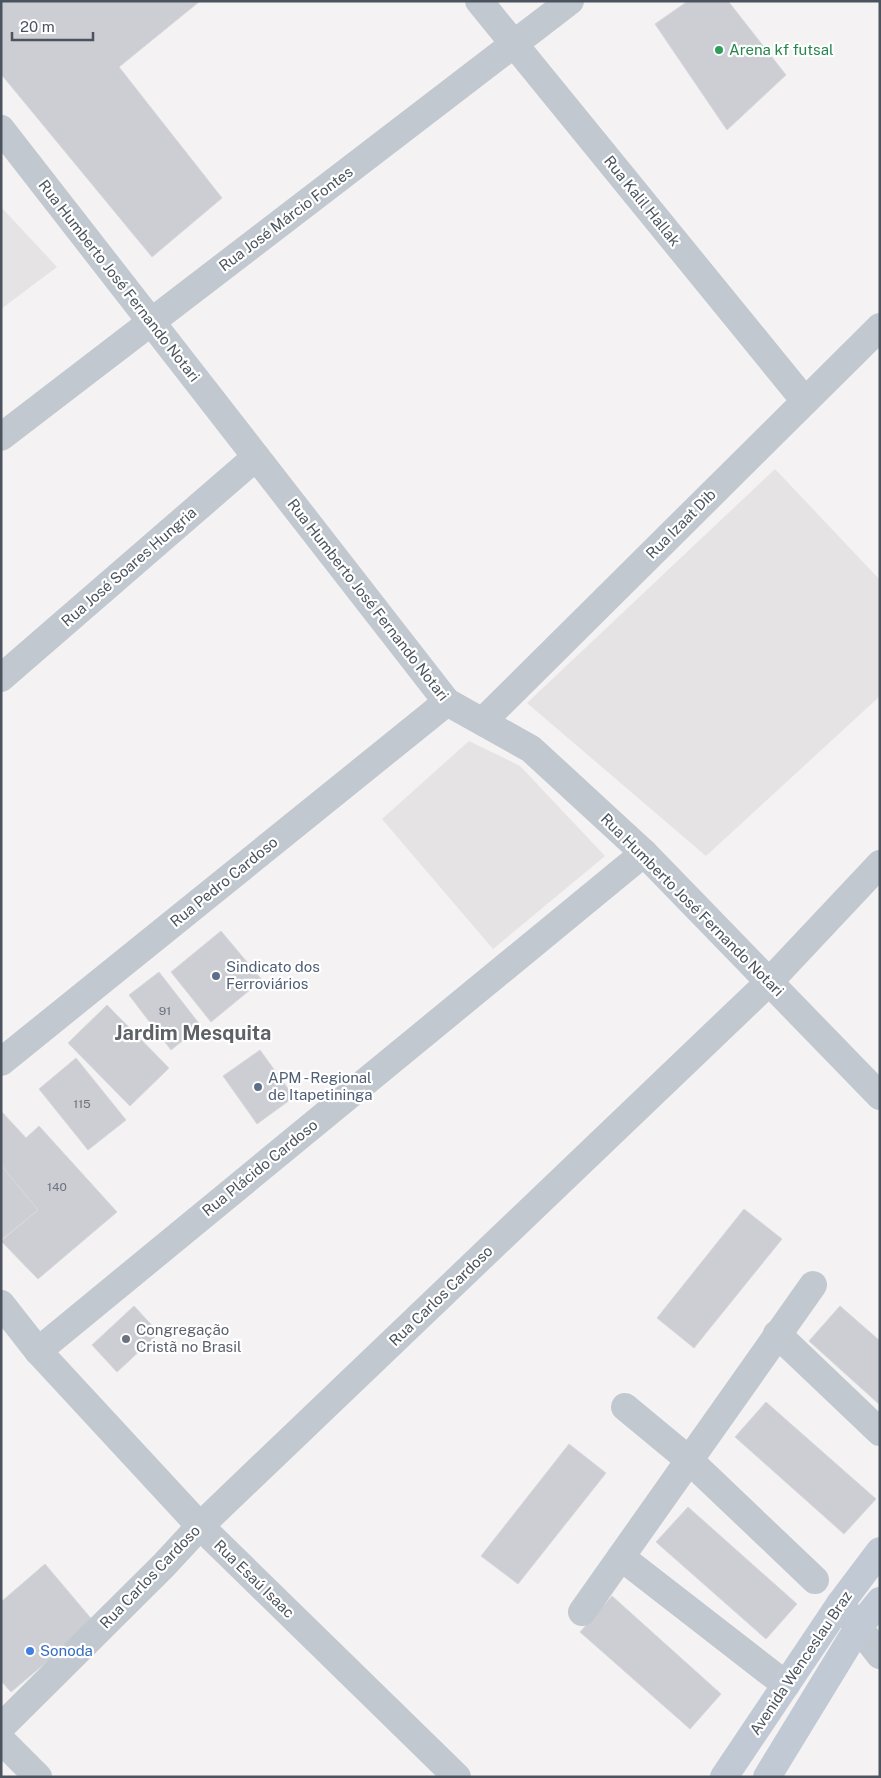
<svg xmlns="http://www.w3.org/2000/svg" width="881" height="1778" font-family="'Public Sans',sans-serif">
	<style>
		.education { fill: #e5e3e3 }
		.building { fill: #ccced4; stroke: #d6d8dc }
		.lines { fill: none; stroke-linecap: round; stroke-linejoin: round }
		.minor { stroke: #c1c8cf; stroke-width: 28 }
		.secondary { stroke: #c1c9d4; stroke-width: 28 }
		.leisure-dot { fill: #2e9e5b; stroke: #fff; stroke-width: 2 }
		.service-dot { fill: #5c6f8a; stroke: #fff; stroke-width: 2 }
		.worship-dot { fill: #6b7280; stroke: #fff; stroke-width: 2 }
		.shop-dot { fill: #3f7fe0; stroke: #fff; stroke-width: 2 }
		.labels { text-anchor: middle; stroke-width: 4.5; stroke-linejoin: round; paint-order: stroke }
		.number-label { font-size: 12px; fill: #6b727c }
		.leisure-label { font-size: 15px; fill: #27864d; stroke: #fff; text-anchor: start }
		.street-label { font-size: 15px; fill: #4b545e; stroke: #fff }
		.service-label { font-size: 15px; fill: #4e5e75; stroke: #fff; text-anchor: start }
		.worship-label { font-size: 15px; fill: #5b616d; stroke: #fff; text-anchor: start }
		.shop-label { font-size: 15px; fill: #366cbe; stroke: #fff; text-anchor: start }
		.district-label { font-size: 20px; font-weight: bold; fill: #5e6266; stroke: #fff }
	</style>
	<rect width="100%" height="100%" fill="#f4f2f2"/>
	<!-- education -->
	<g class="education">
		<path d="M1 207 57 267 1 309Z"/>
		<path d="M775 469 880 580V696L706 856 527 703Z"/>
		<path d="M469 741 520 766 605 856 493 949 382 819Z"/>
	</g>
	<!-- building -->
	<g class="building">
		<path d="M1 1H200L119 67 222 198 152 257 1 74Z"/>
		<path d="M688 1H728L786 75 727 130 655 24Z"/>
		<path d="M221 931 262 980 211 1022 171 972Z"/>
		<path d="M159 972 201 1026 171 1050 129 995Z"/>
		<path d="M107 1005 169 1068 130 1106 68 1043Z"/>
		<path d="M260 1050 294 1097 257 1124 223 1076Z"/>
		<path d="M76 1058 126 1120 88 1150 39 1089Z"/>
		<path d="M1 1111 26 1138 39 1126 117 1212 38 1279 1 1241 38 1210 1 1165Z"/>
		<path d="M1 1165 38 1210 1 1240Z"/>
		<path d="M744 1209 782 1239 694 1348 657 1318Z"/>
		<path d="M134 1306 159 1333 117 1372 92 1345Z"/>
		<path d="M840 1306 880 1341V1405L809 1341Z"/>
		<path d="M766 1402 876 1499 844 1534 735 1437Z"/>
		<path d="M569 1444 606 1473 518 1584 481 1556Z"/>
		<path d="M688 1507 797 1604 766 1639 656 1542Z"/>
		<path d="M45 1564 94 1622 11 1692 1 1681V1602Z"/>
		<path d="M612 1596 721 1694 690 1729 580 1632Z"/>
	</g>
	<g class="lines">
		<!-- minor -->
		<g class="minor">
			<path d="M479 1 805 401"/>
			<path d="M1 129 447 702 531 749 644 853 880 1096"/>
			<path d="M1 437 570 1"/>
			<path d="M1 678 256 457"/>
			<path d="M483 721 880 327"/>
			<path d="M1 1062 447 702"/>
			<path d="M1 1304 38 1351 200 1526 457 1777"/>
			<path d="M777 1334 880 1432"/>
			<path d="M38 1351 644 853"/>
			<path d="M625 1407 689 1460 815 1580"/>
			<path d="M621 1557 786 1685"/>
			<path d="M840 1604 880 1655"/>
			<path d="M582 1612 813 1285"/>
			<path d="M1 1727 164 1565 200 1526 769 982 880 864"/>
			<path d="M1 1740 38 1777"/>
		</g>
		<!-- secondary -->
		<g class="secondary">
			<path d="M724 1777 840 1604 880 1551"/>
			<path d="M767 1777 858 1628 880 1601"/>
		</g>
	</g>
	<!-- markers -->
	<circle class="leisure-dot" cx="719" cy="50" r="5"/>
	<g class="service-dot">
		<circle cx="216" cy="976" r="5"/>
		<circle cx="258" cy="1087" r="5"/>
	</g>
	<circle class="worship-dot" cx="126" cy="1339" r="5"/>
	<circle class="shop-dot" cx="30" cy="1651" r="5"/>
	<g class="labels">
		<!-- number labels -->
		<g class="number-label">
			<text x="165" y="1015">91</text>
			<text x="82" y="1108">115</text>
			<text x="57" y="1191">140</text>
		</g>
		<!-- leisure labels -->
		<g class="leisure-label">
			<text x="729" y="55">Arena kf futsal</text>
		</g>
		<!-- street labels -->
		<g class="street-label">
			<text transform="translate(642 201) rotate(51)" y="5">Rua Kalil Hallak</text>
			<text transform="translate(286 219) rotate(-37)" y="5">Rua José Márcio Fontes</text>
			<text transform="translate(119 281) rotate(52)" y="5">Rua Humberto José Fernando Notari</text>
			<text transform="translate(681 524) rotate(-45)" y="5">Rua Izaat Dib</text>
			<text transform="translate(129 567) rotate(-41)" y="5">Rua José Soares Hungria</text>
			<text transform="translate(368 600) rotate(52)" y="5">Rua Humberto José Fernando Notari</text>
			<text transform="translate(224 882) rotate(-39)" y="5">Rua Pedro Cardoso</text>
			<text transform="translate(692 905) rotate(45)" y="5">Rua Humberto José Fernando Notari</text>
			<text transform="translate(260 1168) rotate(-39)" y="5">Rua Plácido Cardoso</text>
			<text transform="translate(441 1296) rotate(-44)" y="5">Rua Carlos Cardoso</text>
			<text transform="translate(150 1577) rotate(-46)" y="5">Rua Carlos Cardoso</text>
			<text transform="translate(254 1579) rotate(44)" y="5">Rua Esaú Isaac</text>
			<text transform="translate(801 1663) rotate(-56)" y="5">Avenida Wenceslau Braz</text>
		</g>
		<!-- service labels -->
		<g class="service-label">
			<text x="226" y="972">Sindicato dos<tspan x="226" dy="17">Ferroviários</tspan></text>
			<text x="268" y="1083">APM - Regional<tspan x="268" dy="17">de Itapetininga</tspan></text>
		</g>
		<!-- worship labels -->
		<g class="worship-label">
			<text x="136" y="1335">Congregação<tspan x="136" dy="17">Cristã no Brasil</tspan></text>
		</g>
		<!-- shop labels -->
		<g class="shop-label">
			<text x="40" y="1656">Sonoda</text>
		</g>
		<!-- district labels -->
		<g class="district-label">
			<text x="193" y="1040">Jardim Mesquita</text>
		</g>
	</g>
	<!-- border -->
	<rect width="881" height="1778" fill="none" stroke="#4b545e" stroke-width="5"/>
	<!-- scale -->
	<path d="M12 32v8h81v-8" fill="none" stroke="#4b545e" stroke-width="2.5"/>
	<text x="20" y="32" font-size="15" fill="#4b545e" stroke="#ffffff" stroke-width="4" paint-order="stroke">20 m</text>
</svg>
